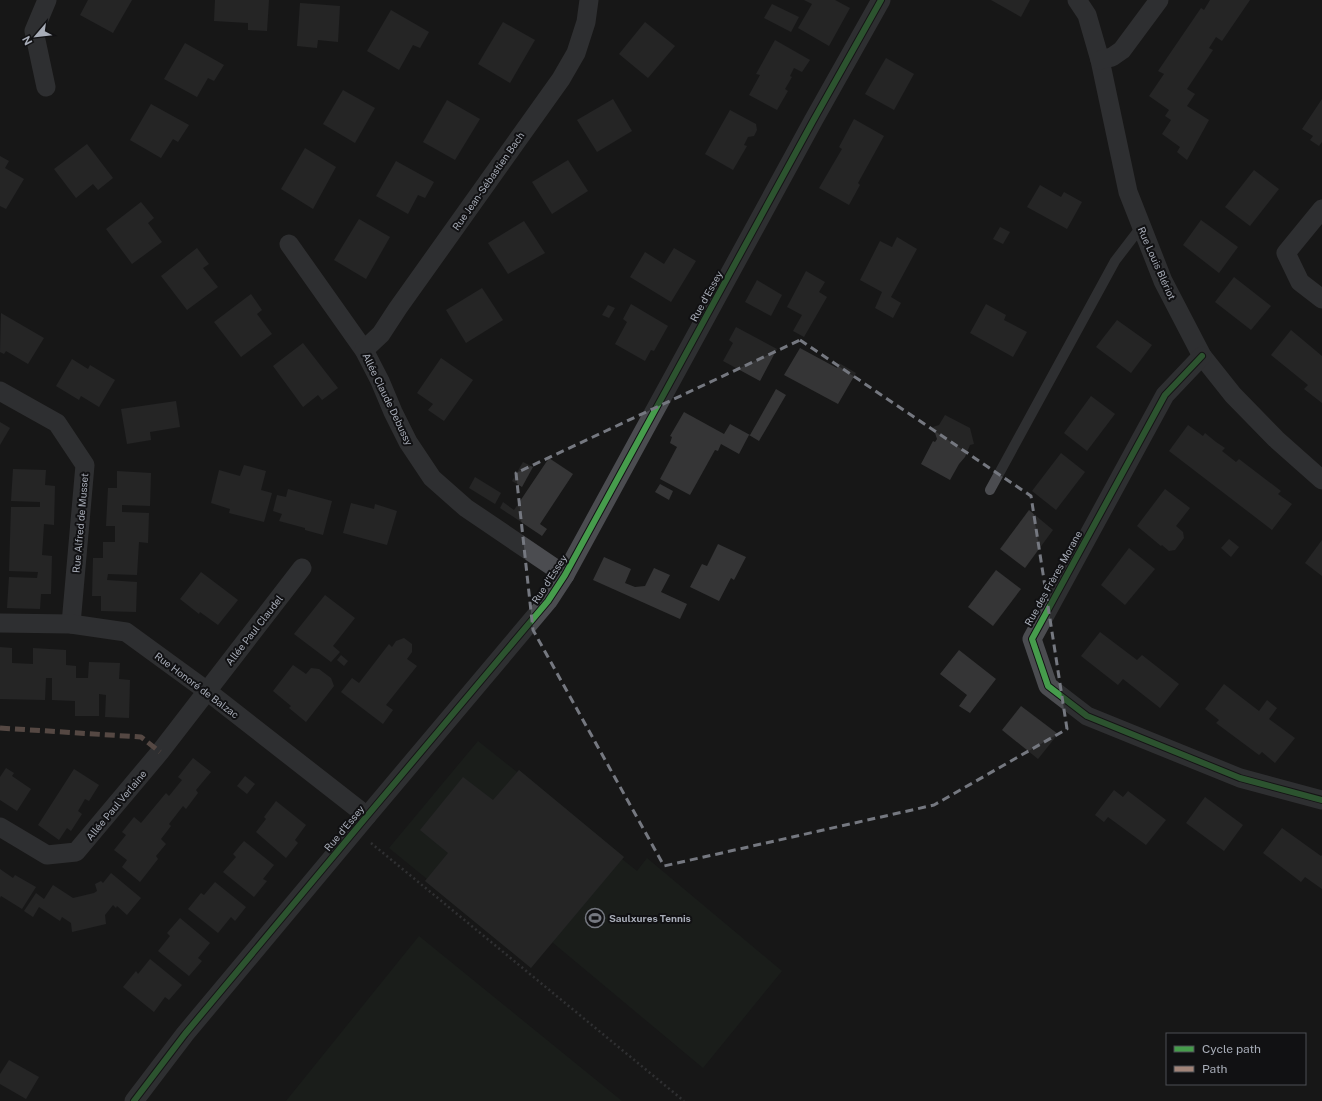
<svg xmlns="http://www.w3.org/2000/svg" width="1322" height="1101" font-family="'Public Sans',sans-serif">
	<style>
		.green { fill: #1d241e }
		.building { fill: #353536 }
		.lines { fill: none; stroke-linecap: round; stroke-linejoin: round }
		.path { stroke: #4d4e52; stroke-width: 2.5; stroke-dasharray: 2 3; stroke-linecap: butt }
		.lane { stroke: #4b4c50; stroke-width: 10 }
		.street { stroke: #4b4c50; stroke-width: 19 }
		.quiet { stroke: #a18479; stroke-width: 5; stroke-dasharray: 10 5; stroke-linecap: butt }
		.cycleway-casing { stroke: #111113; stroke-width: 8 }
		.cycleway { stroke: #469c4c; stroke-width: 6 }
		.marked { fill: none; stroke: #757880; stroke-width: 3; stroke-dasharray: 8 5; stroke-linejoin: round }
		.labels { text-anchor: middle; stroke-width: 4; stroke-linejoin: round; paint-order: stroke }
		.street-label { font-size: 10px; fill: #a8adb8; stroke: #111113 }
		.poi-label { font-size: 10px; font-weight: bold; fill: #a8adb8; stroke: #111113; text-anchor: start }
	</style>
	<rect width="100%" height="100%" fill="#171717"/>
	<!-- green -->
	<g class="green">
		<path d="M478 741 517 772 519 770 624 857 622 859 637 871 647 858 782 971 703 1068 552 942 531 968 425 881 427 879 389 848Z"/>
		<path d="M419 936 622 1101H286Z"/>
	</g>
	<!-- building -->
	<g class="building">
		<path d="M88 0H132L113 33 80 15Z"/>
		<path d="M215 0H269L267 31 248 30V23L214 21Z"/>
		<path d="M804 0H835L850 8 829 46 798 28 812 4Z"/>
		<path d="M991 0H1030L1021 17Z"/>
		<path d="M1210 0H1250L1222 41 1216 37 1209 48 1213 50 1187 89 1195 94 1187 106 1209 120 1187 160 1177 152 1180 147 1162 134 1171 120 1165 116 1169 110 1149 96 1164 74 1158 71 1201 8 1204 10Z"/>
		<path d="M300 3 340 6 338 42 318 40 317 48 297 46Z"/>
		<path d="M772 4 799 17 791 32 764 18Z"/>
		<path d="M391 10 429 32 420 48 413 45 399 70 367 51Z"/>
		<path d="M503 22 535 40 510 83 478 64Z"/>
		<path d="M645 22 675 46 648 78 619 54Z"/>
		<path d="M775 40 810 60 802 72 794 68 790 76 792 77 785 89 788 91 777 110 749 95 760 75 756 74Z"/>
		<path d="M185 43 224 65 214 81 208 78 197 97 164 79Z"/>
		<path d="M886 58 914 74 894 110 865 94Z"/>
		<path d="M343 90 375 108 355 143 323 124Z"/>
		<path d="M613 99 632 131 597 152 577 120Z"/>
		<path d="M1322 99V142L1319 146 1310 140 1313 136 1302 129Z"/>
		<path d="M447 100 480 119 455 160 423 142Z"/>
		<path d="M151 104 189 125 178 142 173 139 161 158 130 140Z"/>
		<path d="M730 110 756 124 757 130 754 136 748 137 744 145 747 146 733 170 705 154Z"/>
		<path d="M854 119 884 136 858 183 860 185 849 205 819 188 842 149 839 147Z"/>
		<path d="M87 144 113 178 98 190 93 184 76 198 54 169Z"/>
		<path d="M305 148 336 167 313 209 281 189Z"/>
		<path d="M0 156 9 161 5 168 24 179 6 209 0 206Z"/>
		<path d="M568 160 588 191 552 214 532 182Z"/>
		<path d="M396 161 434 182 425 198 418 195 408 214 376 196Z"/>
		<path d="M1254 170 1279 189 1250 226 1225 207Z"/>
		<path d="M1040 185 1061 197 1064 192 1082 202 1067 229 1027 207Z"/>
		<path d="M141 202 154 218 148 223 162 242 132 264 106 229Z"/>
		<path d="M359 219 390 237 366 279 334 260Z"/>
		<path d="M1201 220 1238 247 1219 273 1183 245Z"/>
		<path d="M524 221 545 253 508 274 488 243Z"/>
		<path d="M1000 227 1010 232 1003 244 993 239Z"/>
		<path d="M897 237 917 249 891 297 901 303 893 318 875 308 882 292 860 280 880 241 892 247Z"/>
		<path d="M197 248 209 264 203 268 218 287 187 310 161 276Z"/>
		<path d="M674 248 696 261 671 302 630 277 645 252 664 264Z"/>
		<path d="M806 271 825 282 819 292 827 297 804 337 793 331 802 315 787 307Z"/>
		<path d="M1234 277 1271 306 1251 330 1215 302Z"/>
		<path d="M757 280 782 295 771 316 745 302Z"/>
		<path d="M482 288 503 320 466 343 446 310Z"/>
		<path d="M251 294 262 310 257 314 272 334 241 357 214 322Z"/>
		<path d="M631 304 668 326 654 351 651 350 645 361 615 344 627 322 623 319Z"/>
		<path d="M986 304 1006 315 1004 320 1027 332 1013 357 970 333Z"/>
		<path d="M608 305 615 308 609 318 602 315Z"/>
		<path d="M1 313 44 338 28 364 6 351 4 354 0 352Z"/>
		<path d="M1117 320 1152 345 1131 373 1096 347Z"/>
		<path d="M736 327 777 349 760 381 723 361 733 343 729 340Z"/>
		<path d="M1291 330 1322 356V403L1304 389 1308 385 1271 355Z"/>
		<path d="M303 343 338 388 322 400 318 395 303 407 273 366Z"/>
		<path d="M800 348 837 368 839 363 856 373 838 404 784 375Z"/>
		<path d="M441 358 473 380 444 421 428 410 433 404 417 393Z"/>
		<path d="M72 359 88 369 90 365 115 380 99 407 81 396 79 400 56 386Z"/>
		<path d="M776 389 786 395 759 441 749 435 739 454 721 444 718 451 715 450 690 495 660 479 677 447 670 443 672 437 670 436 684 412 724 434 730 424 750 435Z"/>
		<path d="M1091 396 1115 414 1087 451 1064 433Z"/>
		<path d="M176 401 180 427 150 432 151 440 127 444 121 409Z"/>
		<path d="M945 415 970 428 974 444 970 445 965 457 959 464 950 480 921 464 933 441 935 442 937 439 933 427 939 425Z"/>
		<path d="M0 422 10 428 0 445Z"/>
		<path d="M1188 425 1203 436 1205 433 1216 442 1225 448 1222 451 1236 462 1239 459 1281 491 1278 494 1292 504 1272 530 1169 451Z"/>
		<path d="M1061 453 1085 472 1056 510 1032 491Z"/>
		<path d="M549 458 573 474 540 524 547 529 542 536 500 508 503 502 514 510Z"/>
		<path d="M523 462 533 467 522 487 512 481Z"/>
		<path d="M244 465 266 471 261 490 272 493 264 522 229 513 230 509 211 503 219 470 240 476Z"/>
		<path d="M13 469 46 470 45 485 55 486 54 525 44 524 43 540 42 555 52 556 51 594H41L40 609 7 608 9 577 37 578 38 572 9 571 11 507H40V502L11 501Z"/>
		<path d="M117 471 151 473 150 506 122 505V512L149 513 148 543 139 542 137 575 108 574 107 580 137 582 136 612 101 611V596H92L93 558H103V542H115V526H106L108 488H117Z"/>
		<path d="M475 477 501 493 495 504 469 488Z"/>
		<path d="M660 484 673 491 669 500 655 492Z"/>
		<path d="M288 489 332 501 323 535 305 530V528L279 521 282 514 273 511 277 495 286 497Z"/>
		<path d="M1165 489 1190 508 1176 526 1183 532 1184 538 1175 550 1169 551 1162 545 1161 546 1137 526Z"/>
		<path d="M351 503 374 509 375 504 397 511 387 545 343 533Z"/>
		<path d="M1029 510 1053 530 1025 568 1000 549Z"/>
		<path d="M1229 539 1239 547 1231 557 1221 548Z"/>
		<path d="M1322 540V576L1305 563Z"/>
		<path d="M718 544 746 557 734 580 731 578 719 601 690 587 702 564 707 566Z"/>
		<path d="M1129 548 1155 569 1125 605 1101 585Z"/>
		<path d="M604 557 631 569 625 583 635 587 645 586 654 568 670 575 661 592 687 604 680 619 593 580Z"/>
		<path d="M996 570 1021 589 993 626 968 607Z"/>
		<path d="M201 572 238 600 218 625 200 612 199 614 180 599Z"/>
		<path d="M325 595 355 618 333 646 340 652 331 662 294 634Z"/>
		<path d="M1100 632 1137 660 1142 655 1179 684 1160 708 1123 679 1118 685 1081 656Z"/>
		<path d="M404 638 412 644V652L407 659 417 666 386 705 393 710 383 724 341 692 352 678 359 683 389 644 392 647 396 641Z"/>
		<path d="M0 647 12 648V663L33 664V648L66 650V665L76 666V678H88L89 662 120 663 119 679 130 680 129 718 105 717 106 695 99 694V716H75V701L52 700V678H46L45 700 0 699Z"/>
		<path d="M959 650 996 679 970 713 959 706 967 695 940 674Z"/>
		<path d="M341 655 348 661 344 666 337 660Z"/>
		<path d="M293 665 306 674 311 668 319 669 331 678 334 686 306 722 289 708 291 706 273 691Z"/>
		<path d="M1224 684 1259 711 1267 700 1277 708 1269 719 1295 738 1275 763 1262 752 1259 755 1216 723 1219 720 1205 709Z"/>
		<path d="M1021 706 1058 734 1038 759 1002 730Z"/>
		<path d="M193 758 211 772 196 790 198 793 186 809 183 806 169 824 171 826 161 839 166 844 156 856 158 859 140 882 122 867 127 860 114 850 126 835 122 832 134 817 141 823 166 793 169 796 182 780 178 777Z"/>
		<path d="M6 768 14 773 12 776 31 789 17 811 0 800V777Z"/>
		<path d="M74 769 99 785 89 801 85 799 78 811 82 814 71 831 67 828 59 840 38 825Z"/>
		<path d="M519 770 624 857 531 968 425 881 448 853 420 830 463 777 493 800Z"/>
		<path d="M245 776 255 784 247 794 237 786Z"/>
		<path d="M1114 790 1123 797 1128 791 1166 820 1146 845 1108 817 1104 822 1095 815Z"/>
		<path d="M1205 797 1243 825 1224 851 1186 823Z"/>
		<path d="M276 801 306 825 295 840 298 843 286 858 256 832 266 819 264 817Z"/>
		<path d="M1282 828 1321 856 1322 855V889L1305 877 1301 882 1263 853Z"/>
		<path d="M244 841 274 865 263 879 267 881 254 897 223 872 236 857 233 854Z"/>
		<path d="M0 869 13 878 15 875 36 887 22 909 1 896 0 898Z"/>
		<path d="M111 873 141 898 127 915 117 906 116 908 113 905 105 915 106 924 72 932 71 923 62 917 60 921 39 907 33 917 24 911 36 893 44 899 53 885 73 898 94 893 97 891 95 884 101 881 103 883Z"/>
		<path d="M215 882 246 907 235 921 231 917 218 933 188 909 201 893 204 895Z"/>
		<path d="M180 918 210 943 198 958 202 961 189 976 158 951 170 936 167 933Z"/>
		<path d="M150 959 182 985 169 1000 165 997 154 1012 123 987 136 971 138 974Z"/>
		<path d="M9 1060 39 1077 26 1099 0 1084V1074Z"/>
	</g>
	<g class="lines">
		<!-- path -->
		<path class="path" d="M371 843 684 1101"/>
		<!-- lane -->
		<path class="lane" d="M990 490 1115 261 1141 227"/>
		<!-- street -->
		<g class="street">
			<path d="M1077 0 1087 15 1100 60 1128 192 1163 281 1202 356 1233 395 1276 439 1322 480"/>
			<path d="M1100 60 1112 57 1122 50 1159 0"/>
			<path d="M46 87 34 31 47 0"/>
			<path d="M1322 209 1286 253 1300 282 1322 299"/>
			<path d="M289 244 364 350 380 381 393 412 408 442 432 478 466 508 565 575"/>
			<path d="M364 350 381 334 398 308 561 79 576 53 586 22 589 0"/>
			<path d="M1202 356 1165 395 1032 639 1048 686 1087 716 1240 778 1322 800"/>
			<path d="M0 391 57 423 85 465 71 624"/>
			<path d="M0 623 71 624 126 632 207 691 367 816"/>
			<path d="M0 827 47 855 76 852 160 752 302 568"/>
			<path d="M134 1101 185 1034 367 816 548 601 565 575 813 121 881 0"/>
		</g>
		<!-- quiet -->
		<path class="quiet" d="M0 728 141 737 160 752"/>
		<defs>
			<g id="cycleway">
				<path d="M1202 356 1165 395 1032 639 1048 686 1087 716 1240 778 1322 800"/>
				<path d="M134 1101 185 1034 367 816 548 601 565 575 813 121 881 0"/>
			</g>
		</defs>
		<!-- cycleway casing -->
		<use href="#cycleway" class="cycleway-casing"/>
		<!-- cycleway -->
		<use href="#cycleway" class="cycleway"/>
	</g>
	<!-- marked area -->
	<path d="M0 0H1322V1101H0ZM800 340 1031 496 1067 729 934 805 664 866 533 630 516 473Z" fill="#171717" fill-opacity=".55" fill-rule="evenodd"/>
	<path class="marked" d="M800 340 1031 496 1067 729 934 805 664 866 533 630 516 473Z"/>
	<!-- icons -->
	<defs>
		<symbol id="stadium-ring" viewBox="-11 -11 22 22"><circle r="9.5" fill="#111113" stroke="#757880" stroke-width="1.5"/><path d="M0-5a6.5 5 0 1 0 0 10a6.5 5 0 1 0 0-10ZM-3.5-1.8h7v3.6h-7Z" fill="#757880"/></symbol>
	</defs>
	<g fill-rule="evenodd">
		<use href="#stadium-ring" x="584" y="907" width="22" height="22"/>
	</g>
	<g class="labels">
		<!-- street labels -->
		<g class="street-label">
			<text transform="translate(488 181) rotate(-55)" y="4">Rue Jean-Sébastien Bach</text>
			<text transform="translate(1157 263) rotate(66)" y="4">Rue Louis Blériot</text>
			<text transform="translate(706 296) rotate(-61)" y="4">Rue d'Essey</text>
			<text transform="translate(388 399) rotate(64)" y="4">Allée Claude Debussy</text>
			<text transform="translate(80 523) rotate(-85)" y="4">Rue Alfred de Musset</text>
			<text transform="translate(1053 578) rotate(-61)" y="4">Rue des Frères Morane</text>
			<text transform="translate(549 579) rotate(-57)" y="4">Rue d'Essey</text>
			<text transform="translate(254 630) rotate(-52)" y="4">Allée Paul Claudel</text>
			<text transform="translate(197 685) rotate(37)" y="4">Rue Honoré de Balzac</text>
			<text transform="translate(116 805) rotate(-50)" y="4">Allée Paul Verlaine</text>
			<text transform="translate(344 828) rotate(-50)" y="4">Rue d'Essey</text>
		</g>
		<!-- poi labels -->
		<g class="poi-label">
			<text x="609" y="922">Saulxures Tennis</text>
		</g>
	</g>
	<!-- legend -->
	<rect x="1166" y="1033" width="140" height="52" fill="#111113" stroke="#4d4f55"/>
	<rect x="1174" y="1046" width="20" height="6" fill="#469c4c" stroke="#4d4f55"/>
	<text x="1202" y="1053" font-size="12" fill="#a8adb8">Cycle path</text>
	<rect x="1174" y="1066" width="20" height="6" fill="#a18479" stroke="#4d4f55"/>
	<text x="1202" y="1073" font-size="12" fill="#a8adb8">Path</text>
	<!-- north arrow -->
	<g transform="translate(36 36) rotate(242)" stroke="#111113" stroke-width="3" paint-order="stroke">
	<path d="M0-3L7 15L0 10L-7 15Z" fill="#a8adb8"/>
	<text y="-6" font-size="11" font-weight="bold" text-anchor="middle" fill="#a8adb8">N</text>
	</g>
</svg>
